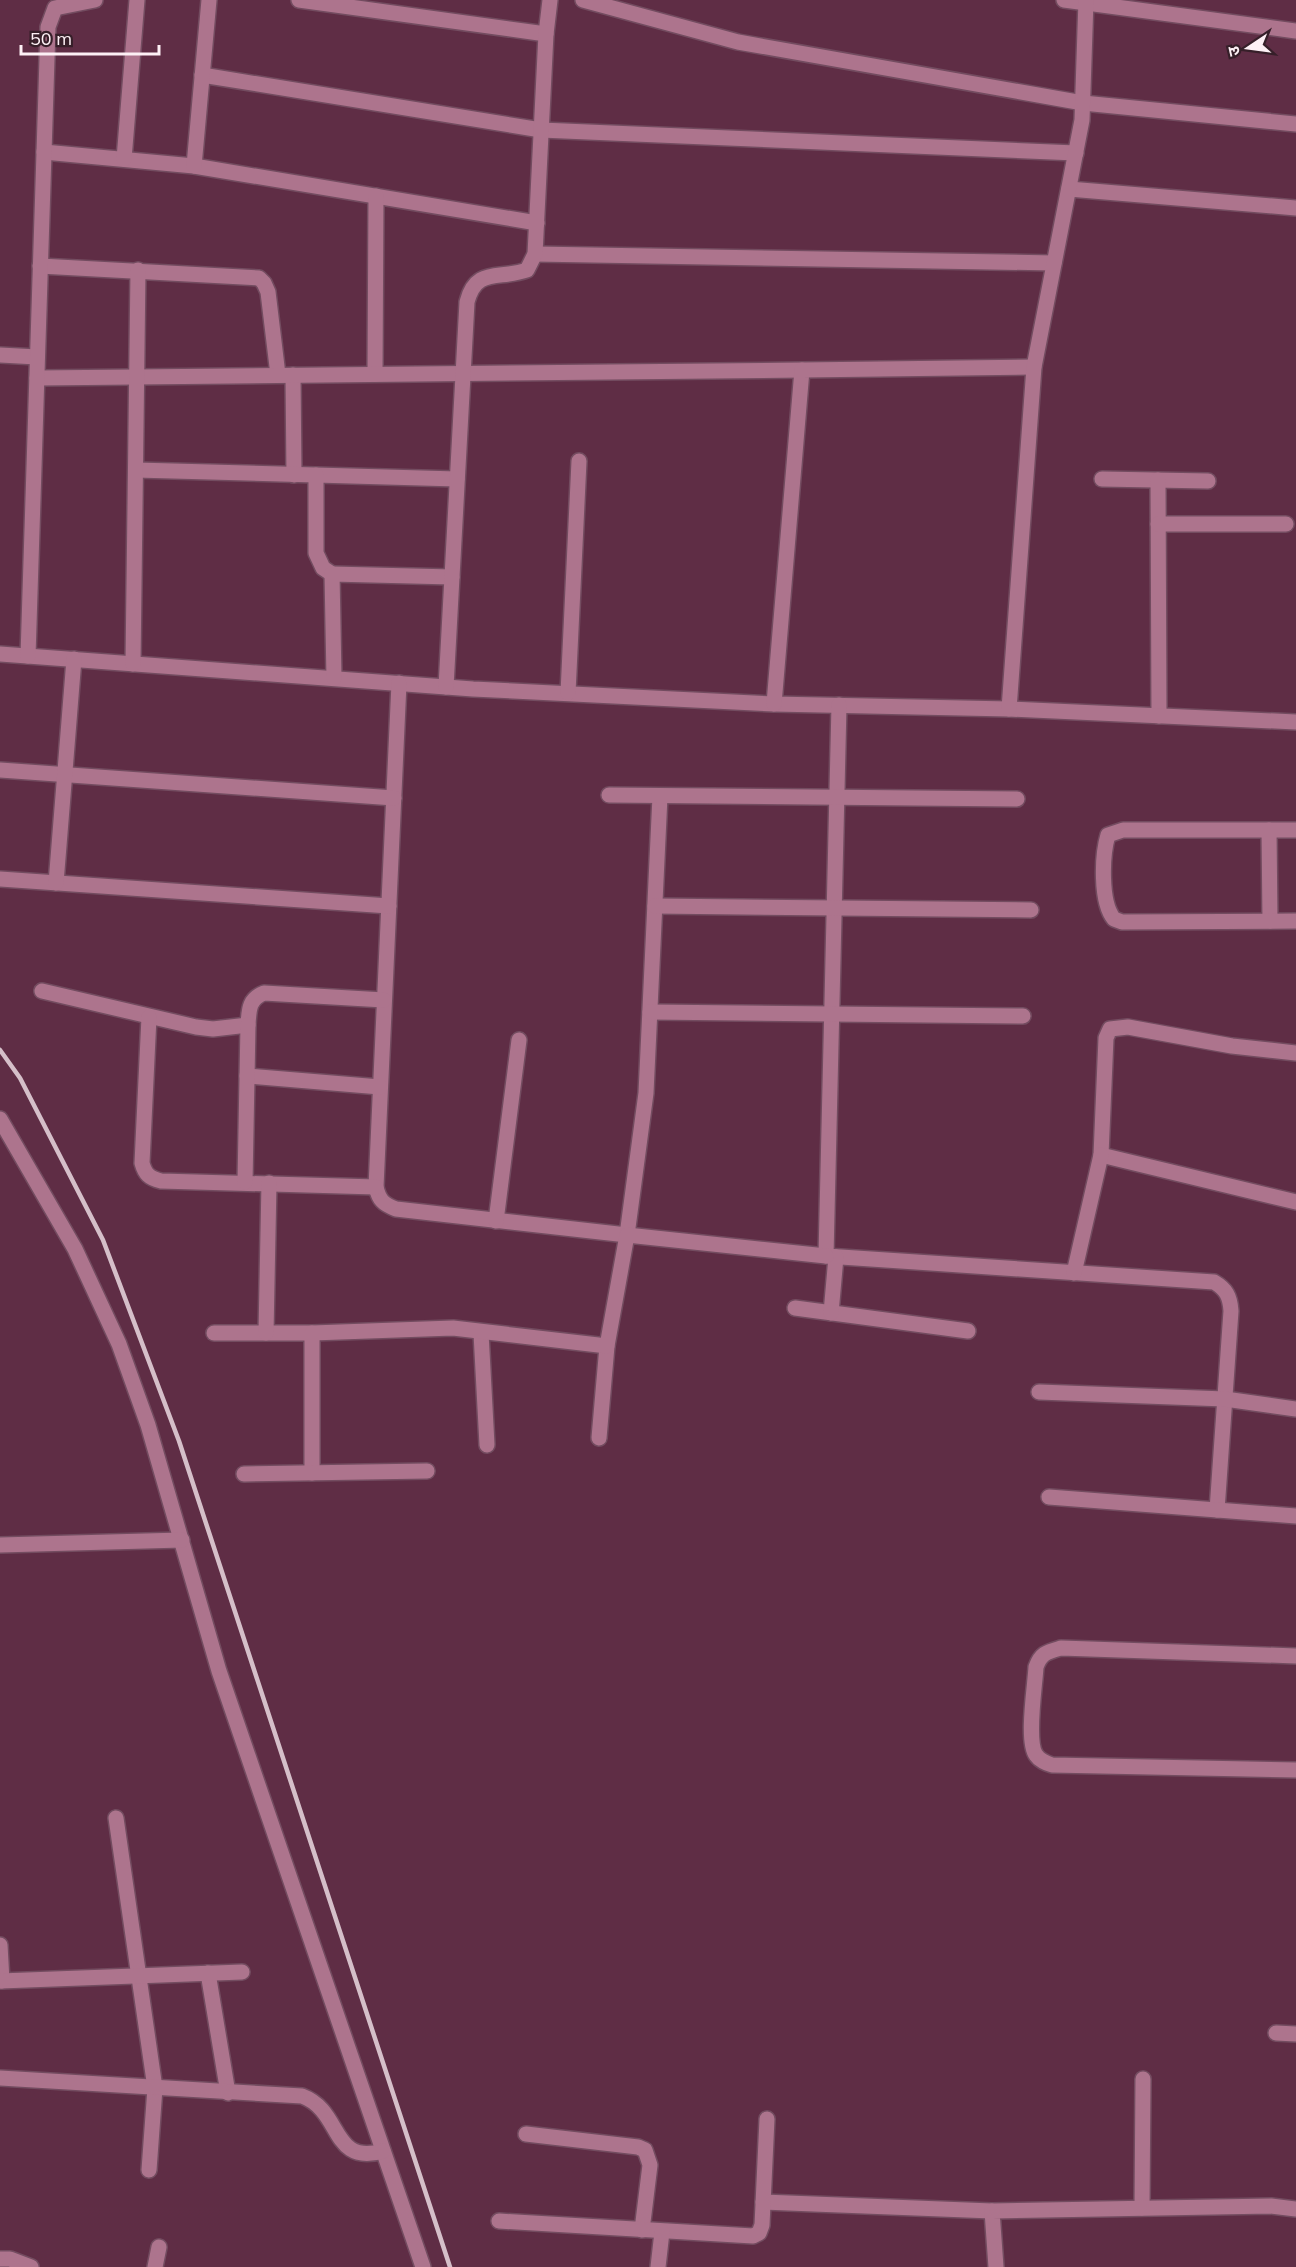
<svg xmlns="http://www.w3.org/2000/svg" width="1296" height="2267" font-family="Mulish,'Noto Sans Devanagari',sans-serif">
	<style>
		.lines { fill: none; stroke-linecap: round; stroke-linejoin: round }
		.street-casing { stroke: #734c60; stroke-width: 18 }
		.street { stroke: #ad748d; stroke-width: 15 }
		.rail { stroke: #d5bfc9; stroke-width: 4.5 }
	</style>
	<rect width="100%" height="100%" fill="#5f2d45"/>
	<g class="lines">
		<defs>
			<g id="street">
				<path d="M299 0 546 34"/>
				<path d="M583 0 738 42 1083 103 1296 124"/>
				<path d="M1064 0 1296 31"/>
				<path d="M202 75 541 130 1076 153"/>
				<path d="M44 152 194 166 537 223"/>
				<path d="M124 159 137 0"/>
				<path d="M194 166 209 0"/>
				<path d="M1069 189 1296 208"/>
				<path d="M535 254 1054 263"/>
				<path d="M40 266 259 278 264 283 268 292 278 375"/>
				<path d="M0 355 37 357"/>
				<path d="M375 374 376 196"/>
				<path d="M293 375 294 475"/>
				<path d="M37 378 802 370"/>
				<path d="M136 470 457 479"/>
				<path d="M316 475V553L323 568 332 574"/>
				<path d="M1102 479 1208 481"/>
				<path d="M1158 480 1159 716"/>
				<path d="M1158 524H1286"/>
				<path d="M0 654 473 689 774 704 1009 709 1296 722"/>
				<path d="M28 656 48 27 55 8 95 0"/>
				<path d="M133 664 138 270"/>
				<path d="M334 678 332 574 452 577"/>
				<path d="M399 683 376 1187C379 1200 383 1204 396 1209L627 1235 646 1093 660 796"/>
				<path d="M446 687 467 302C476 267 498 280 527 270L535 254 546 34 550 0"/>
				<path d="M568 693 579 461"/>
				<path d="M774 704 802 370 1034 367"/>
				<path d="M839 705 826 1256 1214 1282C1226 1289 1230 1296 1231 1311L1217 1510"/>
				<path d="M1009 709 1034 367 1082 120 1086 0"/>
				<path d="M0 770 394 798"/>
				<path d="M609 795 1017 799"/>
				<path d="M1269 830 1270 921"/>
				<path d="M1296 830H1123L1108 835C1102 855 1100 902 1114 919L1122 922 1296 921"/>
				<path d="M0 879 389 906"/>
				<path d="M56 883 74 659"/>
				<path d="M655 906 1031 910"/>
				<path d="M42 991 196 1027 213 1029 248 1025C249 1009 249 999 264 993L384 1000"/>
				<path d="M650 1012 1023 1016"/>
				<path d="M149 1017 142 1163C145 1174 149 1178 161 1181L376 1187"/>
				<path d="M1296 1053 1232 1046 1128 1027 1110 1029 1106 1038 1101 1155 1296 1202"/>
				<path d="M247 1076 380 1087"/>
				<path d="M0 1119 75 1249 119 1344 148 1425 219 1671 423 2267"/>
				<path d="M245 1182 248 1025"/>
				<path d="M496 1221 519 1040"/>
				<path d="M1074 1273 1101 1155"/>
				<path d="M795 1308 968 1331"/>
				<path d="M831 1313 836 1257"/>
				<path d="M214 1333H312"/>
				<path d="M266 1333 269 1183"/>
				<path d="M481 1333 487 1445"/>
				<path d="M1039 1392 1225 1399 1296 1409"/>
				<path d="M599 1438 607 1346"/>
				<path d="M312 1473V1333L453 1328 607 1346 627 1235 826 1256"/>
				<path d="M244 1474 427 1471"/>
				<path d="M1049 1497 1296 1516"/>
				<path d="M0 1545 182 1540"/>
				<path d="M1296 1656 1061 1648C1047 1652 1041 1653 1036 1667 1035 1686 1026 1741 1036 1755 1040 1761 1046 1763 1052 1765L1296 1770"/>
				<path d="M116 1818 155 2088 149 2170"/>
				<path d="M0 1945 2 1981"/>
				<path d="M208 1973 228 2093"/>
				<path d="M0 1981 242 1972"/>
				<path d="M1276 2033 1296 2034"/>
				<path d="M0 2078 302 2096C343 2111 330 2166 383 2151"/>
				<path d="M526 2134 638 2147 645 2150 650 2165 642 2230"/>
				<path d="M763 2202 992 2211"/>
				<path d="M1142 2208 1143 2079"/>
				<path d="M499 2221 753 2236 759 2233 762 2225 767 2119"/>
				<path d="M0 2259H10L31 2267"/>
				<path d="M155 2267 159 2247"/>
				<path d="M658 2267 662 2232"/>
				<path d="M996 2267 992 2211 1271 2206 1296 2209"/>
			</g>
		</defs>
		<!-- street casing -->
		<use href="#street" class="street-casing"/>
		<!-- street -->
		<use href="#street" class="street"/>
		<!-- rail -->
		<path class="rail" d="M0 1050 20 1078 103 1240 179 1441 450 2267"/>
	</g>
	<!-- north arrow -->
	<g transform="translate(1248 48) rotate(257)" stroke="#361f29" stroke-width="4.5" paint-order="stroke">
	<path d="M0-4.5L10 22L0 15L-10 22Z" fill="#fdf0f5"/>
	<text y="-9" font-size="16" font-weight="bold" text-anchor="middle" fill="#fdf0f5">उ</text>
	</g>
	<!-- scale -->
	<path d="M21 45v9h138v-9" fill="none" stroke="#fdf0f5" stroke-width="3"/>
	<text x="30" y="45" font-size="18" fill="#fdf0f5" stroke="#361f29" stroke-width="4.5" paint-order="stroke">50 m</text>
</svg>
